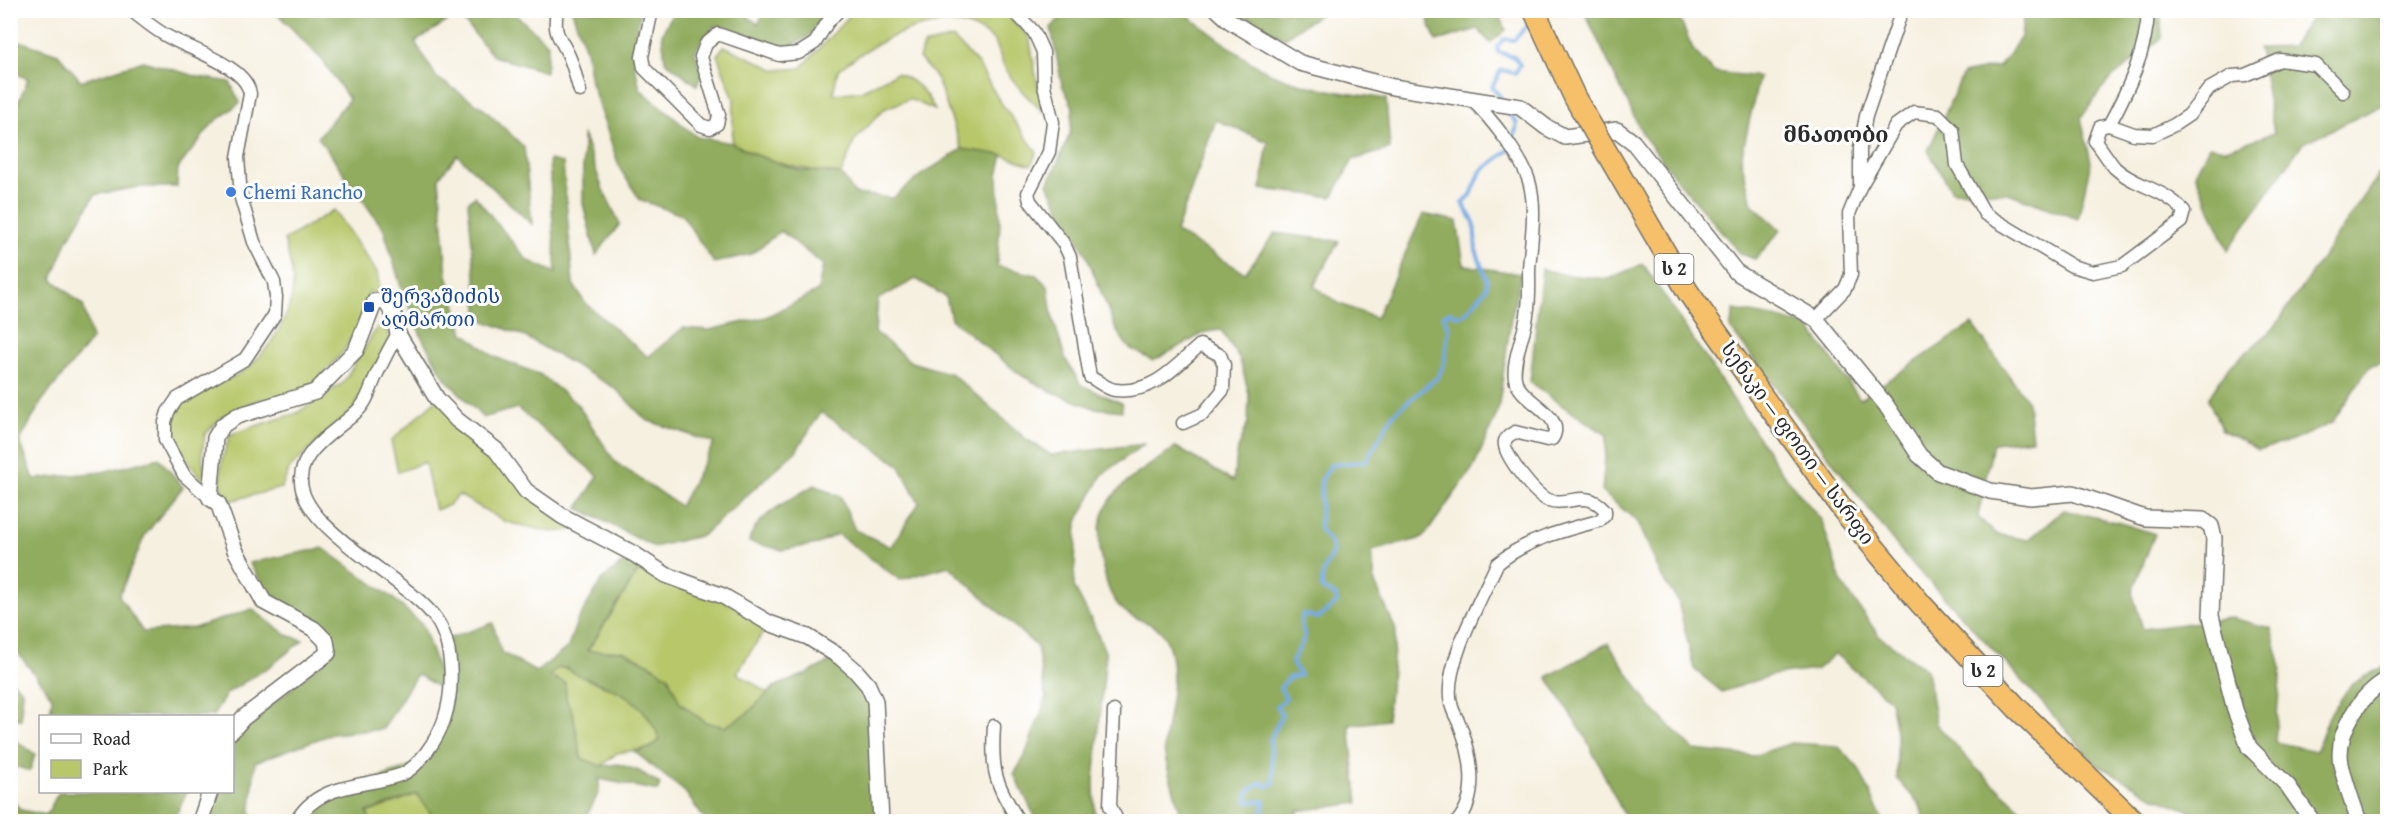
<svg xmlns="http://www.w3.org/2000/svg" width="2398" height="832" font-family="'Gentium Book Plus','Noto Serif Georgian',serif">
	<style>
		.green { fill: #b7c76a; stroke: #71794a; stroke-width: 1.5 }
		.forest { fill: #91ac5e; stroke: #5e6c44; stroke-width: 1.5 }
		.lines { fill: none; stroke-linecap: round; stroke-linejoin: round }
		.stream { stroke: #77abe4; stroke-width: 4 }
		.minor-casing { stroke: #72706a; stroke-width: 15 }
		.tertiary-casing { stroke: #72706a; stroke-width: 18 }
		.trunk-casing { stroke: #72706a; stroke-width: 24 }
		.minor { stroke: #fff; stroke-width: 12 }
		.tertiary { stroke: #fff; stroke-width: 15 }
		.trunk { stroke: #f6c06b; stroke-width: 21 }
		.trunk-bridge-casing { stroke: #72706a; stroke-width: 24; stroke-linecap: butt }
		.trunk-bridge { stroke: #f6c06b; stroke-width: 21 }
		.shop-dot { fill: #3f7fe0; stroke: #fff; stroke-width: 2 }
		.transit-dot { fill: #1a4fb4; stroke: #fff; stroke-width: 2 }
		.labels { text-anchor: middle; stroke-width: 6; stroke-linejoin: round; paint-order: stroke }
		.shield { fill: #fff; stroke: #6b6b6b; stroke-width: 1.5 }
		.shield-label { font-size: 18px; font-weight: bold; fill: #2b2b2b }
		.shop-label { font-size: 20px; fill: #366cbe; stroke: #fff; text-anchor: start }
		.transit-label { font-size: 20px; fill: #164399; stroke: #fff; text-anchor: start }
		.street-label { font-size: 20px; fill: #2b2b2b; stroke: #fff }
		.quarter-label { font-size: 22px; font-weight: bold; fill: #2b2b2b; stroke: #fff }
	</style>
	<rect width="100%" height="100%" fill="#fff"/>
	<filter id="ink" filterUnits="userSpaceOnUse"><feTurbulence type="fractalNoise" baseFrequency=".0167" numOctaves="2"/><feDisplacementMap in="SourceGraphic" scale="12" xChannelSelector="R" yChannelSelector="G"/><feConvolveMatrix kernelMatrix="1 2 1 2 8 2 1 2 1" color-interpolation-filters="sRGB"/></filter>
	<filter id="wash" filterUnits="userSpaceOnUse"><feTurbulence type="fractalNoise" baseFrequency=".008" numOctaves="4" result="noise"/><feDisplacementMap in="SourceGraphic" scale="24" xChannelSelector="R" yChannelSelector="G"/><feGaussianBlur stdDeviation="1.35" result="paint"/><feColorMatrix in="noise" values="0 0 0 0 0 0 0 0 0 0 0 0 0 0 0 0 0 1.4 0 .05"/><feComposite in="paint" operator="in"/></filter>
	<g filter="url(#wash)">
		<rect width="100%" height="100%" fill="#f6f0e0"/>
		<!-- green -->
		<g class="green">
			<path d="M854 11H1002L1029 36 1036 77 1046 114C1030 100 1014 85 1004 66 1000 59 999 47 994 41 949 0 878 39 838 70L833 94 861 91 896 73C915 80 926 92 935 110L909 99 884 109 855 140 841 174C800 170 769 163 732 143L734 99 717 55 724 46 776 70 801 68Z"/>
			<path d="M953 38 978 64 999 100 1037 152 1031 165 1003 155 962 149 937 79 919 58 924 45Z"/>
			<path d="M334 210 377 272 381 296 369 291 363 318 343 352 312 386 282 397 255 401 224 415 205 434 202 454 206 482C187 465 177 446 169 422 176 409 190 385 205 382 211 381 218 382 223 381 258 371 292 320 293 285 293 270 288 254 284 240Z"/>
			<path d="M380 323 391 336 355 407 290 468 281 488 225 502C217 475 220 460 231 434L297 413 343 383Z"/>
			<path d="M437 399 526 491 585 529 551 532 506 522 459 495 447 506 435 510 425 462 398 472 391 441Z"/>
			<path d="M645 561 769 623 737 673 768 693 748 713 725 727 705 722 680 703 668 676 587 652Z"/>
			<path d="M558 668C571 668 578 675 589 680 627 695 643 698 660 739L650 748 617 753 601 766 581 758 573 713 566 699 565 683 549 676Z"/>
			<path d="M417 794 436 821H370L367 813Z"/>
		</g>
		<!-- forest -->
		<g class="forest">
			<path d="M1067 10 1186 11 1193 20C1220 38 1247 64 1277 76 1312 90 1349 93 1386 99L1390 149 1353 160 1332 197 1261 189 1268 142 1216 120 1176 232 1245 273 1275 233 1339 241 1314 286 1340 304 1376 318 1423 214 1457 221 1464 265 1521 274 1511 319 1498 411 1475 465 1423 538 1372 551 1375 583 1396 630 1387 720 1349 725 1358 803 1297 811 1300 821H1183C1179 806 1163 759 1164 746 1167 716 1177 686 1171 655 1163 615 1140 628 1121 608 1108 595 1106 580 1102 563 1088 496 1129 481 1176 447L1233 481 1238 449 1248 422 1249 394 1240 360 1221 330 1206 332 1153 361 1128 347 1116 330 1086 254 1065 219 1048 184 1070 134 1073 107 1062 85 1051 28Z"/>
			<path d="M275 11H512L548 44 546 72 493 56 458 14 415 42 437 78 482 107 524 147 532 224 457 155 439 178 447 275 463 332 495 357 541 375 578 405 615 462 680 506 714 443 646 420 615 388 522 335 479 319 468 202 475 196 527 260 556 273 549 160 563 163 573 284 585 303 648 357 683 328 709 330 766 317 818 291 823 265 781 231 751 254 714 263 682 215 640 200 620 169 591 82 586 50 572 11H641L632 52 640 89 697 137 732 143 753 154 799 170 841 174 855 194 893 198 921 175 962 149 1003 155 998 175 1000 222 997 266 1036 275 1048 286 1052 315 1065 358 1081 385 1122 403V411L1094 408 1050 391 1021 375 951 319 946 297 916 279 878 299 875 332 911 362 952 374 1026 439 1051 455 1144 444 1102 475 1077 522 1074 587 1094 625 1106 654 1094 781 1095 816 1097 821H1037L1014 774 1024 758 1046 699 1037 647 949 566 900 580 837 534 818 544 782 550 749 542C752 517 795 497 815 485L841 497 855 530 891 547 919 503 899 465 821 412 796 451 703 535 654 547 578 508 598 476 517 408 483 418 445 378 422 338 401 287 384 230 318 137 349 99 323 61Z"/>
			<path d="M674 11H741L758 24 765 11H827L809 36 795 44 780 47 732 29 714 26 701 41 695 53 702 75 697 85 665 61 662 34Z"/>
			<path d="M1236 11H1324L1284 38Z"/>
			<path d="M1425 11H1497L1506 30 1490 43 1478 29 1436 41Z"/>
			<path d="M1584 11H1676L1694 51 1714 72 1759 77 1741 159 1752 204 1781 230 1755 259 1741 254 1679 182 1643 135Z"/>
			<path d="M2024 11H2160L2162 38 2107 82 2081 118 2091 162 2078 219 2008 193 1952 191 1928 151 1963 74 2000 66 2021 37Z"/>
			<path d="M2317 11H2387V103L2302 144 2228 250 2195 174 2209 146 2226 149 2274 133 2259 48 2291 47Z"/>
			<path d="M10 38 58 54 81 81 143 61 199 77 230 82 240 103 213 123 178 168 177 187H138L95 195 67 241 52 279 83 305 92 339 42 401 20 441 34 479 102 472 159 458 183 487 145 535 119 596 143 632 194 628 252 609 287 635 303 640 272 665 227 693 213 716H50L52 697 11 644 10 104 18 103 28 79 11 71Z"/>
			<path d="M583 134 602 187 620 224 596 255 583 204Z"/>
			<path d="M2382 170 2388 173 2387 361 2369 367 2332 423 2292 441 2258 450 2222 430 2208 399 2227 369 2274 328Z"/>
			<path d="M1643 264 1780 470 1822 521 1841 582 1879 636 1927 670 1936 724 1976 768 2034 821H1925L1920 805 1897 779V737L1890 700 1835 654 1816 670 1773 675 1722 692 1694 669 1678 601 1662 578 1638 522 1602 492 1607 435 1568 410 1530 382 1542 269 1566 275 1608 279Z"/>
			<path d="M1734 310 1779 318 1809 327 1860 399 1972 324 2028 402 2032 439 1993 443 1978 517 1996 534 2028 540 2064 510 2121 523 2155 534 2132 592 2143 629 2231 618 2271 628 2281 667 2275 742 2316 751 2329 716 2352 683 2387 665V821H2217L2152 796 2095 763 2031 690 1904 555 1730 328Z"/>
			<path d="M323 548 393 598 423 626 446 692 417 674 383 729 332 734 255 762 250 821 200 822 210 792H232L233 731 246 727 331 654 333 638C313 621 290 611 271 594 262 586 256 573 249 563Z"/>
			<path d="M634 554 645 561 587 651H623L648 663 668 676 680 703 705 722 725 727 748 713 774 687 806 674 840 657 868 685 881 821H706L685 792 635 752 650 748 660 739C646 706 629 694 596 682 586 678 575 676 567 668H558L549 676 565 683 566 699 573 713 581 758 601 766 619 764 639 771 660 784 658 791 599 779V792L584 821H436L417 794 367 812 370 821 296 822 318 799 418 764 450 695 444 640 493 623 501 652 536 672 568 647 577 621 602 580Z"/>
			<path d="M1608 643 1650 706 1694 750 1753 756 1791 743 1838 746 1859 769 1883 821H1627L1584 735 1547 677Z"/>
			<path d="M10 679 22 690 21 720 11 716Z"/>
			<path d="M11 737 35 754 30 771 11 765Z"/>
			<path d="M59 792H187L173 821H11V798L21 810 46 815Z"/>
		</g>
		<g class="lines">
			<!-- stream -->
			<g class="stream">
				<path d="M1501 98 1492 87 1501 70 1515 73 1520 65 1514 57 1498 52 1497 47 1504 39 1514 40 1531 22"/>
				<path d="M1261 822 1264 801 1247 802 1248 792 1261 782 1267 787 1274 783 1270 740 1282 715 1277 707 1286 698 1280 688 1289 678 1300 675 1292 662 1305 637 1301 624 1303 614 1318 618 1337 603 1336 596 1322 589C1322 585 1322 578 1323 574 1330 550 1342 555 1320 530L1321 481 1331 465 1366 461 1394 413 1438 377 1444 364 1449 327 1443 316 1450 312 1458 316 1466 313 1486 289 1487 280 1476 250 1474 222 1462 203 1471 195 1481 171 1512 148 1517 123 1510 114 1511 110"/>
			</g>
		</g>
	</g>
	<g filter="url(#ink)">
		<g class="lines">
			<defs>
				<g id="minor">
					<path d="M131 10C142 19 153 28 165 35 188 49 247 66 250 94L238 157 241 198 254 242 274 282 276 297 275 314 245 359 177 399 168 412 165 422V440L184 475 210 498"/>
					<path d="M557 10C553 35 559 35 568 54 574 66 576 79 580 91"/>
					<path d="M652 10 642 57 644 68 701 125 710 128 717 124 719 115 701 57 706 44 718 34 779 55 799 53 815 43 827 23 839 10"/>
					<path d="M1013 10 1034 32 1043 52 1044 86 1053 122 1049 152 1028 193 1030 201 1064 244 1070 257 1090 377C1098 381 1107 389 1115 390 1153 394 1174 368 1200 345L1220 355 1224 365 1223 390 1203 414 1183 423"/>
					<path d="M2109 125C2128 90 2147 51 2148 10"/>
					<path d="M1860 186V148L1866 116 1902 10"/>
					<path d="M1816 319 1845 289 1851 275 1849 214 1860 187 1896 125 1914 112 1938 115 1953 130 1957 165 1985 214 2072 266 2093 272 2122 266 2181 222 2184 211C2162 187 2135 187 2115 168 2108 160 2102 149 2095 141L2100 127 2109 125 2134 134 2153 135 2174 125 2189 115 2209 89 2232 76 2245 75 2280 60 2316 65 2343 92"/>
					<path d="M1114 711 1110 806 1118 822"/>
					<path d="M994 726C991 772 995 782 1019 822"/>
					<path d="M296 822C317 782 364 788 400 775 418 769 438 738 444 720 454 691 454 645 436 619 408 578 298 529 301 478 302 446 343 428 361 407 368 399 371 387 375 378 382 363 389 348 398 334"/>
					<path d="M1457 822C1480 796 1471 754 1460 725 1457 718 1452 711 1451 703 1442 668 1482 597 1497 564 1525 540 1564 530 1599 521L1605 515V510C1585 488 1569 507 1548 500 1535 495 1514 466 1508 454 1502 442 1504 438 1515 432L1547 440 1552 439C1568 415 1518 401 1515 378 1512 360 1525 333 1527 315 1530 300 1529 284 1529 269 1531 241 1537 208 1529 181 1521 156 1490 117 1471 99"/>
				</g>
				<g id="tertiary">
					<path d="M1218 10 1230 21 1300 63 1393 87 1520 107 1546 127 1565 137 1617 130 1633 142 1736 272 1816 319 1886 405 1919 455 1938 472 1990 491 2031 497 2073 493 2145 518 2203 520 2211 526 2214 538 2211 616 2235 710 2249 747 2288 786 2313 822"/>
					<path d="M232 731 243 718 328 653 326 641 314 629 264 602 235 550 218 503 210 498 215 438 223 425 237 416 315 392 356 350 375 301 386 302 394 315 398 334 437 399 457 420 496 450 526 491 562 516 634 554 666 575 723 596 769 623 808 637 840 657 855 670 868 685 875 701 881 822"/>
					<path d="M200 822 210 792"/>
					<path d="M2359 822C2353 803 2345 783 2341 764 2335 732 2361 694 2388 679"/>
				</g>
				<path id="trunk" d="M1843 510 1920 603 2017 708 2135 822"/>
			</defs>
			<!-- minor casing -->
			<use href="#minor" class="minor-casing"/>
			<!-- tertiary casing -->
			<use href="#tertiary" class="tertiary-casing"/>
			<!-- trunk casing -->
			<use href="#trunk" class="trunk-casing"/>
			<!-- minor -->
			<use href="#minor" class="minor"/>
			<!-- tertiary -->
			<use href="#tertiary" class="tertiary"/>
			<!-- trunk -->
			<use href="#trunk" class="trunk"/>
			<defs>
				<path id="trunk-bridge" d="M1534 10 1575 98 1688 292 1843 510"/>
			</defs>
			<!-- trunk-bridge casing -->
			<use href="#trunk-bridge" class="trunk-bridge-casing"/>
			<!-- trunk-bridge -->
			<use href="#trunk-bridge" class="trunk-bridge"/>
		</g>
	</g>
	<!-- markers -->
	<circle class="shop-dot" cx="231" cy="192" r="6"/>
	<rect class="transit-dot" x="363" y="301" width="12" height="12" rx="3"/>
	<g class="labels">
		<!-- shield labels -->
		<g class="shield">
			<rect x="1654.5" y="254" width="39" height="30" rx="4.5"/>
			<rect x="1963.5" y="656" width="39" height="30" rx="4.5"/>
		</g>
		<g class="shield-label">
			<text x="1674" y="275">ს 2</text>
			<text x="1983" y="677">ს 2</text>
		</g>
		<!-- shop labels -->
		<g class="shop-label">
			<text x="243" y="199">Chemi Rancho</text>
		</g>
		<!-- transit labels -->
		<g class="transit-label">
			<text x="381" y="303">შერვაშიძის<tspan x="381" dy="23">აღმართი</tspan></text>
		</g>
		<!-- street labels -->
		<g class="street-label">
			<text transform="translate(1798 443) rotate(54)" y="7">სენაკი — ფოთი — სარფი</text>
		</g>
		<!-- quarter labels -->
		<g class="quarter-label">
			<text x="1836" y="142">მნათობი</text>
		</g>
	</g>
	<!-- margin -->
	<rect width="2398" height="832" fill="none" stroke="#fff" stroke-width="36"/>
	<!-- legend -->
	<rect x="39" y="715" width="195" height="78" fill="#ffffff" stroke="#aaaaaa" stroke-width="1.5"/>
	<rect x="51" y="734" width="30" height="9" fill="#ffffff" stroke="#aaaaaa" stroke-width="1.5"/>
	<text x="93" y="745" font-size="18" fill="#2b2b2b">Road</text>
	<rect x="51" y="760" width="30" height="18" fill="#b7c76a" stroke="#aaaaaa" stroke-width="1.5"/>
	<text x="93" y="775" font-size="18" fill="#2b2b2b">Park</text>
</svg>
